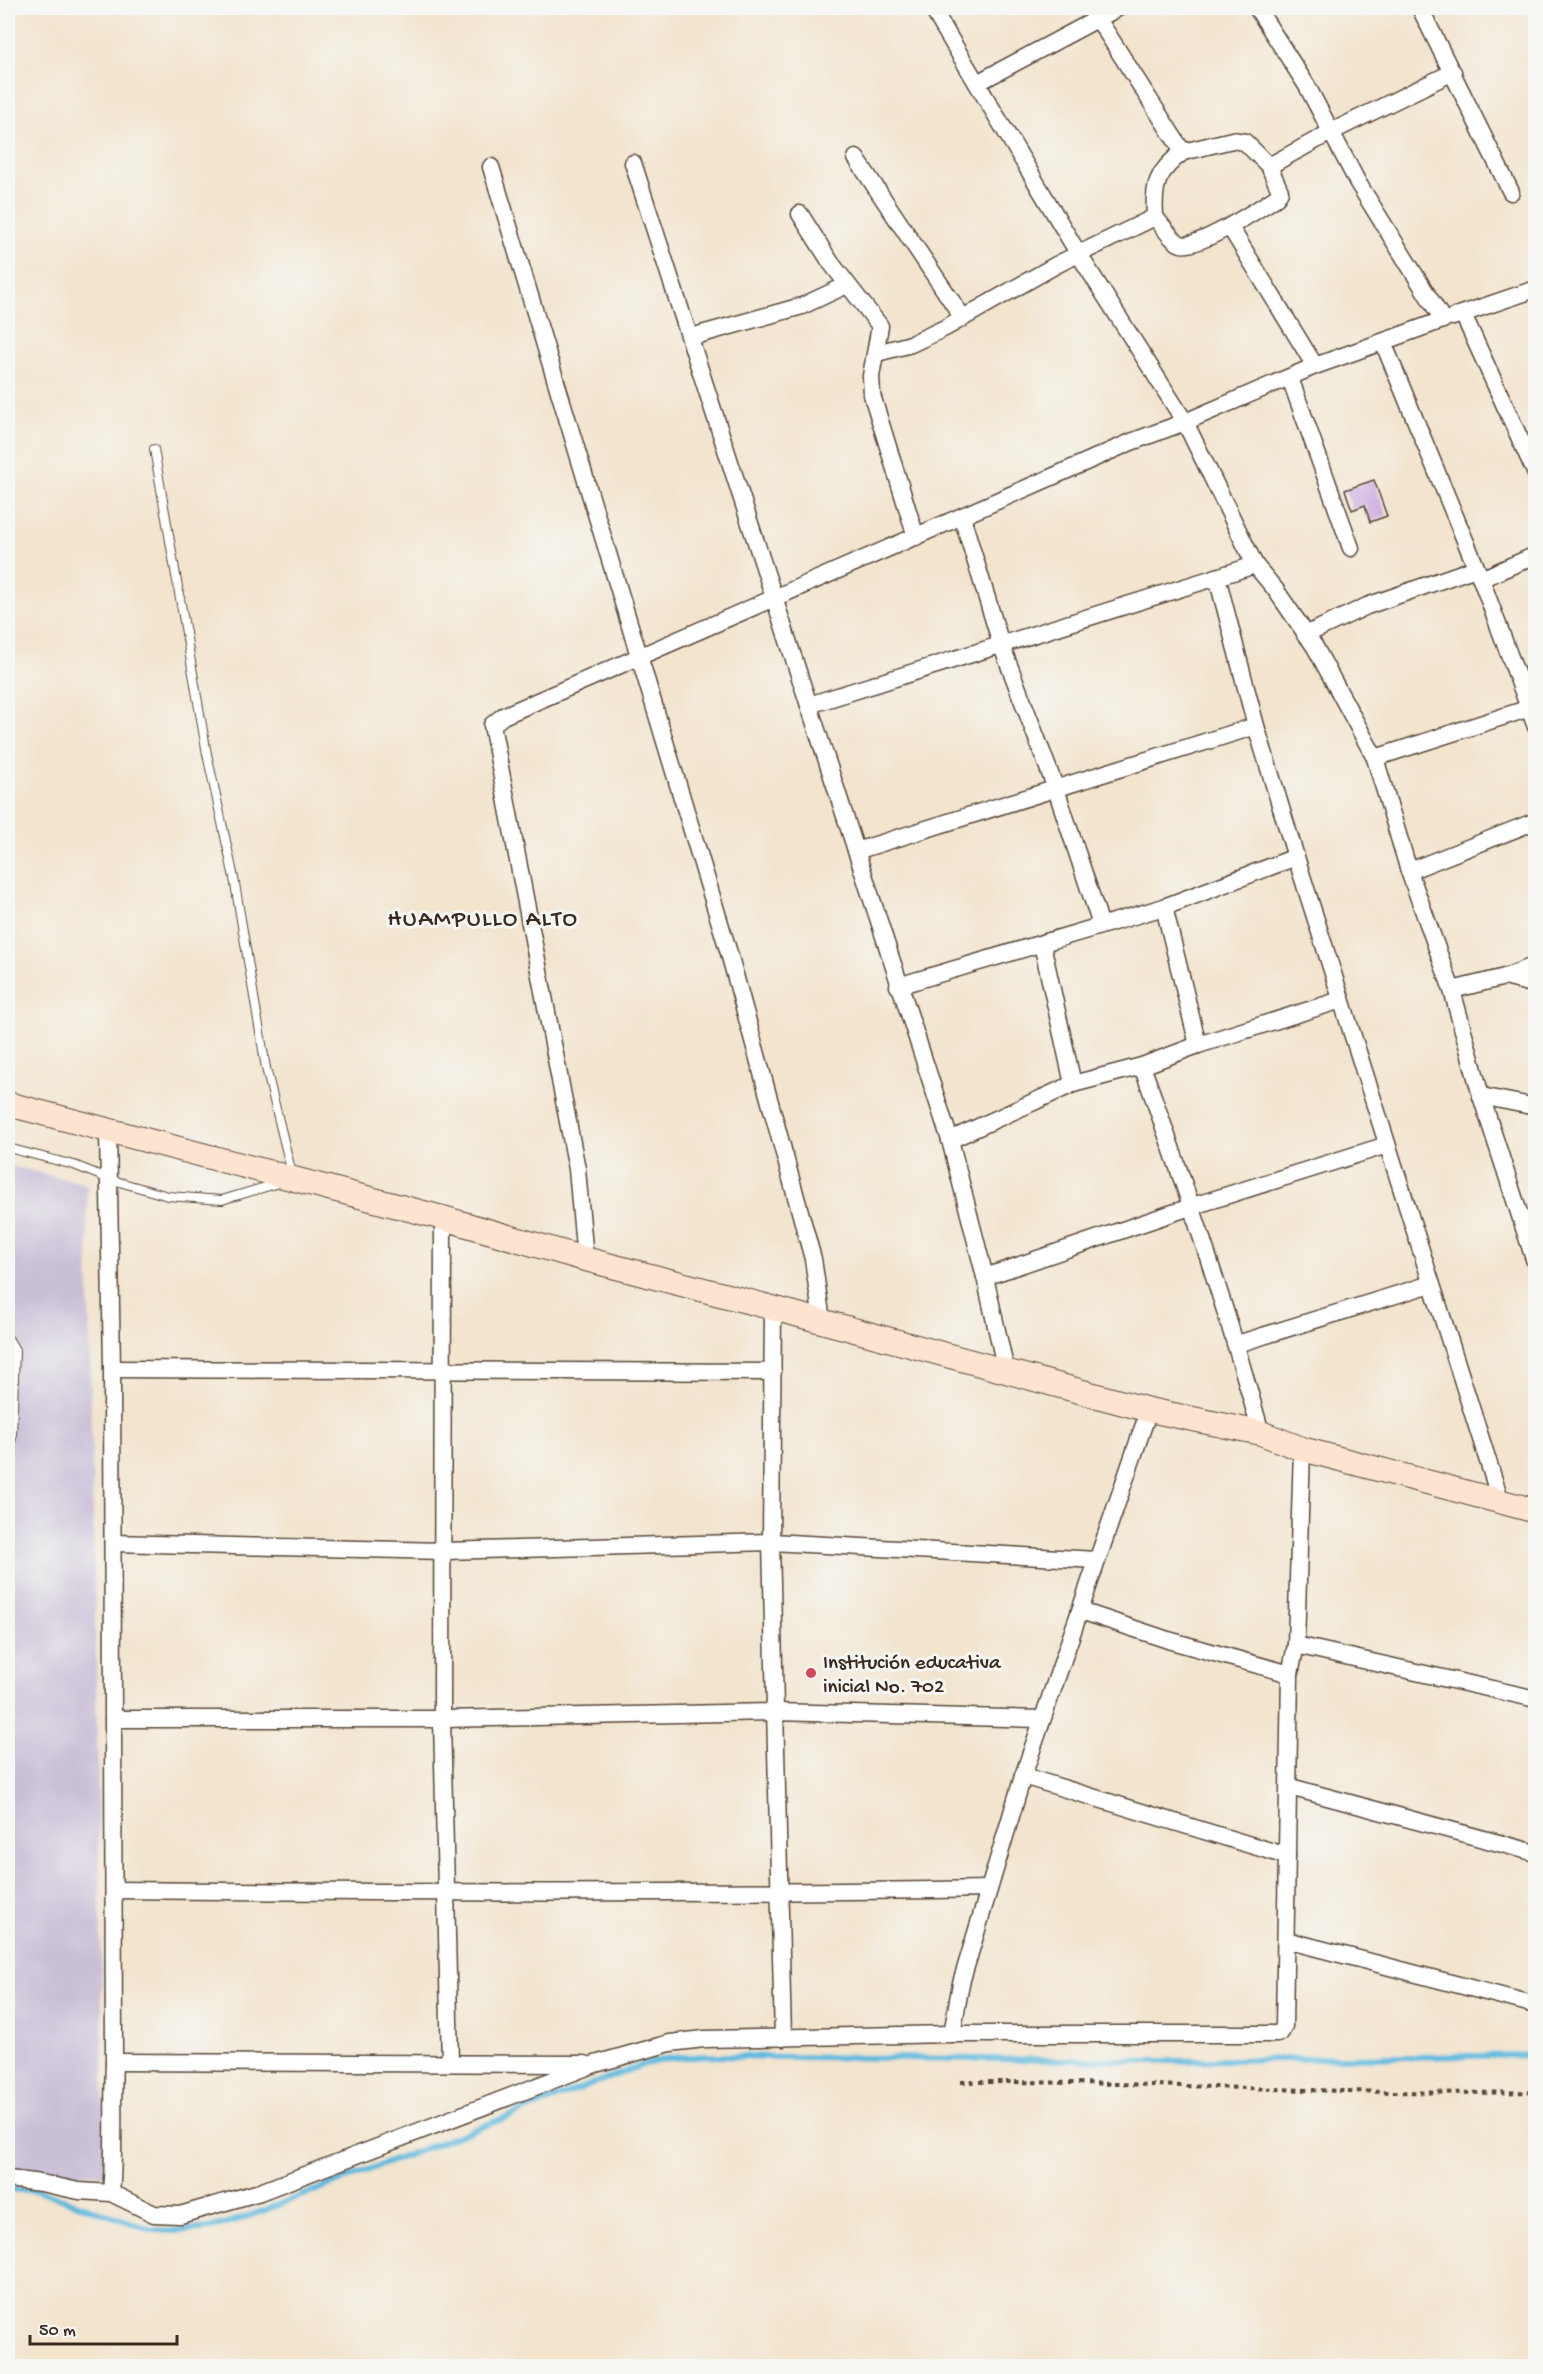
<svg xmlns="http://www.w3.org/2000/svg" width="1543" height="2374" font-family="'Gochi Hand',sans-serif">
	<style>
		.industrial { fill: #c9bfd7 }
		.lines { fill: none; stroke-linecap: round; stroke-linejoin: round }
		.stream { stroke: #61bade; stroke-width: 6 }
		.building { fill: #c9a2de }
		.service-casing { stroke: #564638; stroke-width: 10 }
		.minor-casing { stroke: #564638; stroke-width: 19 }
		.secondary-casing { stroke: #564638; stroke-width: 26 }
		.path { stroke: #564638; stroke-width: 4; stroke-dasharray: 4.5 4.5; stroke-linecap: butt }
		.service { stroke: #fff; stroke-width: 8 }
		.minor { stroke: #fff; stroke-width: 16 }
		.secondary { stroke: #fde4d0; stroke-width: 24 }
		.poi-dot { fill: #d1495b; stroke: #f6f6f2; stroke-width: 2 }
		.labels { text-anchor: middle; stroke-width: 6; stroke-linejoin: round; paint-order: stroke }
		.poi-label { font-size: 21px; fill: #3b2a1e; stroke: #f6f6f2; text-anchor: start }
		.quarter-label { font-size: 24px; letter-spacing: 1.5px; fill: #3b2a1e; stroke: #f6f6f2 }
	</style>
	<rect width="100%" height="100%" fill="#f6f6f2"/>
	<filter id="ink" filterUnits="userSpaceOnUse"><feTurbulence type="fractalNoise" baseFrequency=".0167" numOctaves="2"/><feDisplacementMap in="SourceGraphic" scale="12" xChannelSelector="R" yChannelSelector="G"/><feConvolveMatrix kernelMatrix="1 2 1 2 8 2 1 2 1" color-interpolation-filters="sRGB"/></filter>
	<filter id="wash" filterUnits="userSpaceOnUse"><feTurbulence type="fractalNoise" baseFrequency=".008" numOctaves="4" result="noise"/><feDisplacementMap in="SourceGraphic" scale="24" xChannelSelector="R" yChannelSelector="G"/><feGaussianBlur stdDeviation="1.35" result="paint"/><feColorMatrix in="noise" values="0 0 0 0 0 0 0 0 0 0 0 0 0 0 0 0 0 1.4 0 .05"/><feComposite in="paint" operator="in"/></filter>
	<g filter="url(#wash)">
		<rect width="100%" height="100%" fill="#f2e4cd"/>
		<!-- industrial -->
		<path class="industrial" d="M8 1165 87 1184 105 2175 8 2172Z"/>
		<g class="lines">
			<!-- stream -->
			<path class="stream" d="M8 2190H37L152 2230 176 2231 210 2228 249 2216 645 2064 671 2058 709 2056 1168 2061 1536 2055"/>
		</g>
		<g id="blocks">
			<!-- building -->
			<path class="building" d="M1374 480 1387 516 1370 522 1365 505 1352 510 1345 490Z"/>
		</g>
	</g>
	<g filter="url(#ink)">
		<use href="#blocks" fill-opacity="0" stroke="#564638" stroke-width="1.5"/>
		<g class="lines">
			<defs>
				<g id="service">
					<path d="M154 449 207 754 234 878 266 1068 292 1174"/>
					<path d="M8 1148 74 1165 109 1179 168 1196 222 1200 279 1183"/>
					<path d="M8 1338 15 1350 12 1435 8 1473"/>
				</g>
				<g id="minor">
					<path d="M932 8 1078 253 1185 422 1255 565 1275 589 1315 647 1375 758 1409 871 1452 990 1481 1096 1536 1265"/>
					<path d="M1420 8 1511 192"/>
					<path d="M977 83 1118 8"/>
					<path d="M856 158 963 318"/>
					<path d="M633 163 950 1140 985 1277 1006 1371"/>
					<path d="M1269 166 1331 132 1453 72"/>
					<path d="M491 167 729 953 813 1259 822 1321"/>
					<path d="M800 214 831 263 880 326 871 376 872 395 916 537"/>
					<path d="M1155 217C1153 186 1156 172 1183 152"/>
					<path d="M1230 227 1315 366"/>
					<path d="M1463 314 1536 474"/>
					<path d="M1453 317 1536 289"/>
					<path d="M691 337 802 306 847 285"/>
					<path d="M1383 342 1481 579 1536 727"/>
					<path d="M877 353 911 344 945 328 1056 265 1155 217C1162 225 1172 241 1181 244 1196 250 1262 207 1277 197L1280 191 1269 166 1245 142 1232 140 1183 152 1091 8"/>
					<path d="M1290 378 1351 548"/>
					<path d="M962 517 1001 644 1056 789 1101 925"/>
					<path d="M1217 577 1256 726 1296 857 1501 1502"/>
					<path d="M1481 579 1536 555"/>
					<path d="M1305 635 1367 606 1476 568"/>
					<path d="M809 705 1255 565"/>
					<path d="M1375 758 1536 706"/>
					<path d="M856 851 1256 726"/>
					<path d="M1409 871 1536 821"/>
					<path d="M1164 907 1198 1045"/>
					<path d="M1042 944 1073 1084"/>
					<path d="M1505 977 1536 985"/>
					<path d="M898 986 1164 907 1296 857"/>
					<path d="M1452 990 1505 977 1536 965"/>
					<path d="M1142 1066C1186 1187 1227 1309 1261 1433"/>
					<path d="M1481 1096 1536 1107"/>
					<path d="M108 1129 112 1369 114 2062C112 2106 115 2149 111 2193"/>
					<path d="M950 1140 1073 1084 1142 1066 1198 1045 1341 1000"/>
					<path d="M443 1218 442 1719 450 2063"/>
					<path d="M585 1259 577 1169 492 725 503 716C711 624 922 535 1131 442L1185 422 1315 366 1443 320 1358 183 1307 86 1257 8"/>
					<path d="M985 1277 1193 1206 1387 1145"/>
					<path d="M773 1308 771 1542 783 2038"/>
					<path d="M1237 1344 1431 1284"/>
					<path d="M112 1369 773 1372"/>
					<path d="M113 1543 443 1551 771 1542 1097 1560"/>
					<path d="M1081 1611 1168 1640 1290 1674"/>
					<path d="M1296 1645 1536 1699"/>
					<path d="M113 1719H442L775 1712 1042 1719"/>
					<path d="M1023 1776 1287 1856"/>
					<path d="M1290 1787 1536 1853"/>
					<path d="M114 1890C405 1893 697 1894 988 1889"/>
					<path d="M1286 1940 1536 2005"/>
					<path d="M952 2034 961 1983 1023 1776 1149 1410"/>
					<path d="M114 2062 585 2064"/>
					<path d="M8 2179 41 2183 79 2191 111 2193 154 2214 180 2215 260 2192 595 2064 670 2043 704 2039 952 2034H1277L1281 2032 1284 2026 1290 1674 1296 1645 1302 1449"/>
				</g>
				<path id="secondary" d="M8 1104 443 1218 585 1259 773 1308 1149 1410 1261 1433 1302 1449 1536 1511"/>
			</defs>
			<!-- service casing -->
			<use href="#service" class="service-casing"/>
			<!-- minor casing -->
			<use href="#minor" class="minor-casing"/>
			<!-- secondary casing -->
			<use href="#secondary" class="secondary-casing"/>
			<!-- path -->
			<path class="path" d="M961 2082C1153 2081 1344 2096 1536 2092"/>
			<!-- service -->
			<use href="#service" class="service"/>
			<!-- minor -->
			<use href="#minor" class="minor"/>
			<!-- secondary -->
			<use href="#secondary" class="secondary"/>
		</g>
	</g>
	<!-- markers -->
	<circle class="poi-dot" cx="811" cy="1673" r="6"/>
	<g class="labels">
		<!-- poi labels -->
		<g class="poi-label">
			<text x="823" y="1668">Institución educativa<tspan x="823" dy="24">inicial No. 702</tspan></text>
		</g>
		<!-- quarter labels -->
		<g class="quarter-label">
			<text x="483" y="925">HUAMPULLO ALTO</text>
		</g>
	</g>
	<!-- margin -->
	<rect width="1543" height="2374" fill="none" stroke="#f6f6f2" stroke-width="30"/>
	<!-- scale -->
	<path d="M30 2335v9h147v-9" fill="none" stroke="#3b2a1e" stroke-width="3"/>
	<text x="39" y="2335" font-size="18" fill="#3b2a1e" stroke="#f6f6f2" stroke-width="4.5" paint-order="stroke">50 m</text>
</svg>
